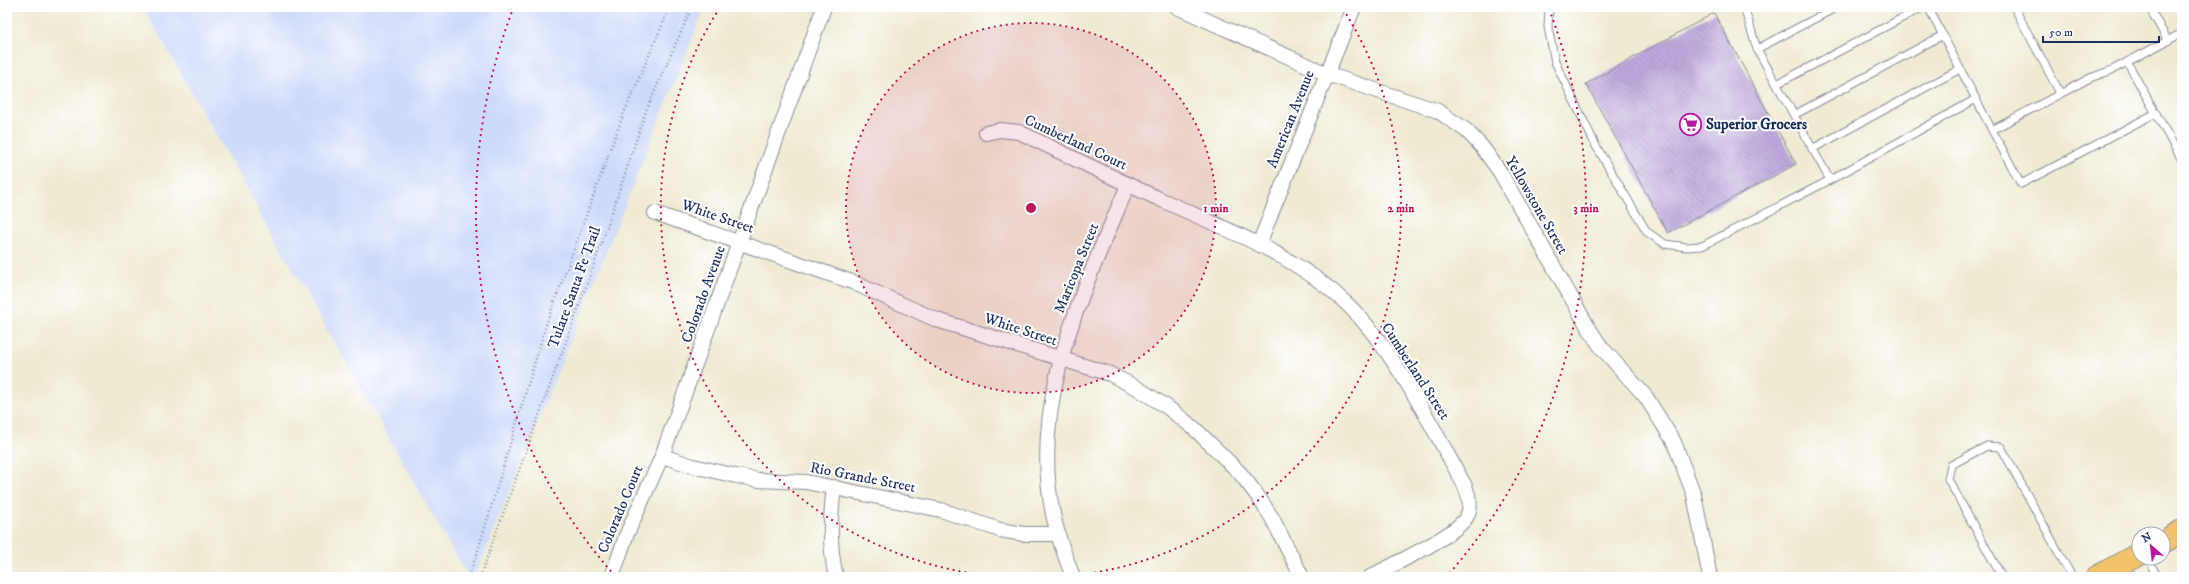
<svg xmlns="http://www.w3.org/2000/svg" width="2189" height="584" font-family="'IM FELL DW Pica',serif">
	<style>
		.built { fill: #cedafa }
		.building { fill: url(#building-back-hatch) }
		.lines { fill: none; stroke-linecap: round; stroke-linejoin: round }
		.service-casing { stroke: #858c98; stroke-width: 9 }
		.minor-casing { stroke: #858c98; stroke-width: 16 }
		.primary-casing { stroke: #858c98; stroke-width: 24 }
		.path { stroke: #858c98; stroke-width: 2.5; stroke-dasharray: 1 3; stroke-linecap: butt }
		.service { stroke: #fff; stroke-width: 7 }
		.minor { stroke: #fff; stroke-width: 14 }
		.primary { stroke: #f2c36a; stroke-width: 22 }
		.ring { fill: none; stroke: #c2185b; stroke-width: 2; stroke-dasharray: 2 4 }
		.labels { text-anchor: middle; stroke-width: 4; stroke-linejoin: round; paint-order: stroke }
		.street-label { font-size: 15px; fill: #1b2f5e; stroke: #fff }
		.poi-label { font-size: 15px; font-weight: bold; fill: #1b2f5e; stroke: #fff; text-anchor: start }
		.centre { fill: #c2185b; stroke: #fff; stroke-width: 2 }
		.ring-label { font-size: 12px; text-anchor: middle; font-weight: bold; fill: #c2185b; stroke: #fff; stroke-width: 4; stroke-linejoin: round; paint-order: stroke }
	</style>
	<defs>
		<pattern id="building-back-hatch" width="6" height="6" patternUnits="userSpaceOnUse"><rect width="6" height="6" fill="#bda9dc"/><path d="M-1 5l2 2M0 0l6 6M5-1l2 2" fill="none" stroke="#998ab6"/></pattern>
	</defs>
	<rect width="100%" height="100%" fill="#fff"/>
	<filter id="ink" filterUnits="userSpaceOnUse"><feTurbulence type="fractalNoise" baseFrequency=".025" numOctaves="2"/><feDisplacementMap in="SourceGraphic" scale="8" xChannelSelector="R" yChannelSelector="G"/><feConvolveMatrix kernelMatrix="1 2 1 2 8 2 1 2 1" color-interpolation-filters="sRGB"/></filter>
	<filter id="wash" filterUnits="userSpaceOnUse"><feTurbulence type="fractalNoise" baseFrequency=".012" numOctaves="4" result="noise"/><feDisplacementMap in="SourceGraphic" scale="16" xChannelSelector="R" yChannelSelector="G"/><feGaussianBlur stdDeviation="0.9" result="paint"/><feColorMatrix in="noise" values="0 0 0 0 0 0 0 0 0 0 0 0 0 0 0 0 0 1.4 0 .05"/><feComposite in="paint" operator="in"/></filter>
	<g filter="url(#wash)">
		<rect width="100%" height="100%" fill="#efead2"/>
		<!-- built -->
		<path class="built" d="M143 7H705L475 577H468Z"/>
		<g id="blocks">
			<!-- building -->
			<path class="building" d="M1714 13 1796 164 1668 233 1586 84Z"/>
		</g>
	</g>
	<g filter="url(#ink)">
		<use href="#blocks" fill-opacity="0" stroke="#858c98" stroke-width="1"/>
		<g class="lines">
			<defs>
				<g id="service">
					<path d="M1549 7 1548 27 1555 62 1596 146 1647 232 1665 244 1687 247 1702 246 1830 180"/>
					<path d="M1744 7 1757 49 1830 180 1976 99"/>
					<path d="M1928 7 1992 130 2090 78 2112 70 2182 33"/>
					<path d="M2014 7 2060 93"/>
					<path d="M2149 7 2168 41"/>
					<path d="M1757 49 1837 7"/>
					<path d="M2127 62 2182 160"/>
					<path d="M1777 84 1923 7"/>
					<path d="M1794 115 1943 35"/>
					<path d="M1992 130 2021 184 2156 113"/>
					<path d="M1812 149 1960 69"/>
					<path d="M2148 558 2157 577"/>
					<path d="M2002 577 1948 479 1951 465 1987 446 2001 447 2072 577"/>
				</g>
				<g id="minor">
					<path d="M1177 7 1327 74 1438 111 1467 131 1482 147 1500 172 1588 327 1601 347 1646 397 1674 442 1694 495 1710 577"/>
					<path d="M986 133 1000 130 1019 132C1067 155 1115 179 1164 201 1227 230 1296 255 1347 304 1394 349 1433 429 1465 486 1468 495 1472 504 1468 514 1461 534 1391 565 1370 577"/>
					<path d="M655 213 852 282 937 320 1110 374 1137 388 1167 407 1195 429 1240 473 1257 495 1272 518 1302 577"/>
					<path d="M1259 244 1354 7"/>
					<path d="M662 456 693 466 736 476 758 480 806 482 941 510 1000 530 1024 534H1058"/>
					<path d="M834 487C830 518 829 546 836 577"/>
					<path d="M612 577 626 536 662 456 824 7"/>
					<path d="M1073 577C1068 563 1062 549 1058 534 1022 413 1082 294 1128 185"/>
				</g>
				<g id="primary">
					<path d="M2163 542 2182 531"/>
					<path d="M2097 577 2139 554"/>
				</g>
			</defs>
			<!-- service casing -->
			<use href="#service" class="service-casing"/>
			<!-- minor casing -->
			<use href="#minor" class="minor-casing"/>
			<!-- primary casing -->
			<use href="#primary" class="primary-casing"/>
			<!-- path -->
			<g class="path">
				<path d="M468 577 476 557 547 322 624 113 670 7"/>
				<path d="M480 577 599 251 646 111 692 7"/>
			</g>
			<!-- service -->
			<use href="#service" class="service"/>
			<!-- minor -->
			<use href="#minor" class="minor"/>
			<!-- primary -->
			<use href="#primary" class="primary"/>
		</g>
	</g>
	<!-- distance rings -->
	<circle cx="1031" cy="208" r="185" fill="#c2185b" fill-opacity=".12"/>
	<g class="ring">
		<circle cx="1031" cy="208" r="185"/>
		<path d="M1002 577A370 370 0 0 1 719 9M1343 9A370 370 0 0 1 1060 577"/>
		<path d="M615 576A555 555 0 0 1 513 9M1549 9A555 555 0 0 1 1447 576"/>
	</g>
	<!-- icons -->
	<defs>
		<symbol id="supermarket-ring" viewBox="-11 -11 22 22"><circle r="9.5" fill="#fff" stroke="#b5179e" stroke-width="1.5"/><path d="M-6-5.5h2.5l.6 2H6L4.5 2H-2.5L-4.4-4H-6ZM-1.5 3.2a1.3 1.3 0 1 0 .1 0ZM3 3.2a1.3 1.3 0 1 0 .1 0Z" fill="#b5179e"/></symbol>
	</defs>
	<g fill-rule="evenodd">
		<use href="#supermarket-ring" x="1678" y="112" width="25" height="25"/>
	</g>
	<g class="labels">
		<!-- street labels -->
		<g class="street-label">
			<text transform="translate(1290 119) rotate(-68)" y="5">American Avenue</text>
			<text transform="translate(1076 142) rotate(25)" y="5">Cumberland Court</text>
			<text transform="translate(1537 205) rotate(60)" y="5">Yellowstone Street</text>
			<text transform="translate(718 216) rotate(19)" y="5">White Street</text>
			<text transform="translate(1076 268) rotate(-68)" y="5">Maricopa Street</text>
			<text transform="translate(574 287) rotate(-70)" y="5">Tulare Santa Fe Trail</text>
			<text transform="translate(703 294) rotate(-70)" y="5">Colorado Avenue</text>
			<text transform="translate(1021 329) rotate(18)" y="5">White Street</text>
			<text transform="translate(1416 371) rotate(57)" y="5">Cumberland Street</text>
			<text transform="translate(863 477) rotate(11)" y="5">Rio Grande Street</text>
			<text transform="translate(620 509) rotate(-67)" y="5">Colorado Court</text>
		</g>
		<!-- poi labels -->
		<g class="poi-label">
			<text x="1706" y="129">Superior Grocers</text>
		</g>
	</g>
	<circle cx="1031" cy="208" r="6" class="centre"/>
	<g class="ring-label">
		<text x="1216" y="212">1 min</text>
		<text x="1401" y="212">2 min</text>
		<text x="1586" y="212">3 min</text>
	</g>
	<!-- margin -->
	<rect width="2189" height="584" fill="none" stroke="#fff" stroke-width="24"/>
	<!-- north arrow -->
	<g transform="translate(2151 546) rotate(332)"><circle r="19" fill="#ffffff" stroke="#a4acbf"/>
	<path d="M0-3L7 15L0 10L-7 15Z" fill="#b5179e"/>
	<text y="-6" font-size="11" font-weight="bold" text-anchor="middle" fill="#1b2f5e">N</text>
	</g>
	<!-- scale -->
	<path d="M2043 36v6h116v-6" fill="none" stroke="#1b2f5e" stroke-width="2"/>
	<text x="2049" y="36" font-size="12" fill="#1b2f5e" stroke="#ffffff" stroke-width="3" paint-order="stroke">50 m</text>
</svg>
